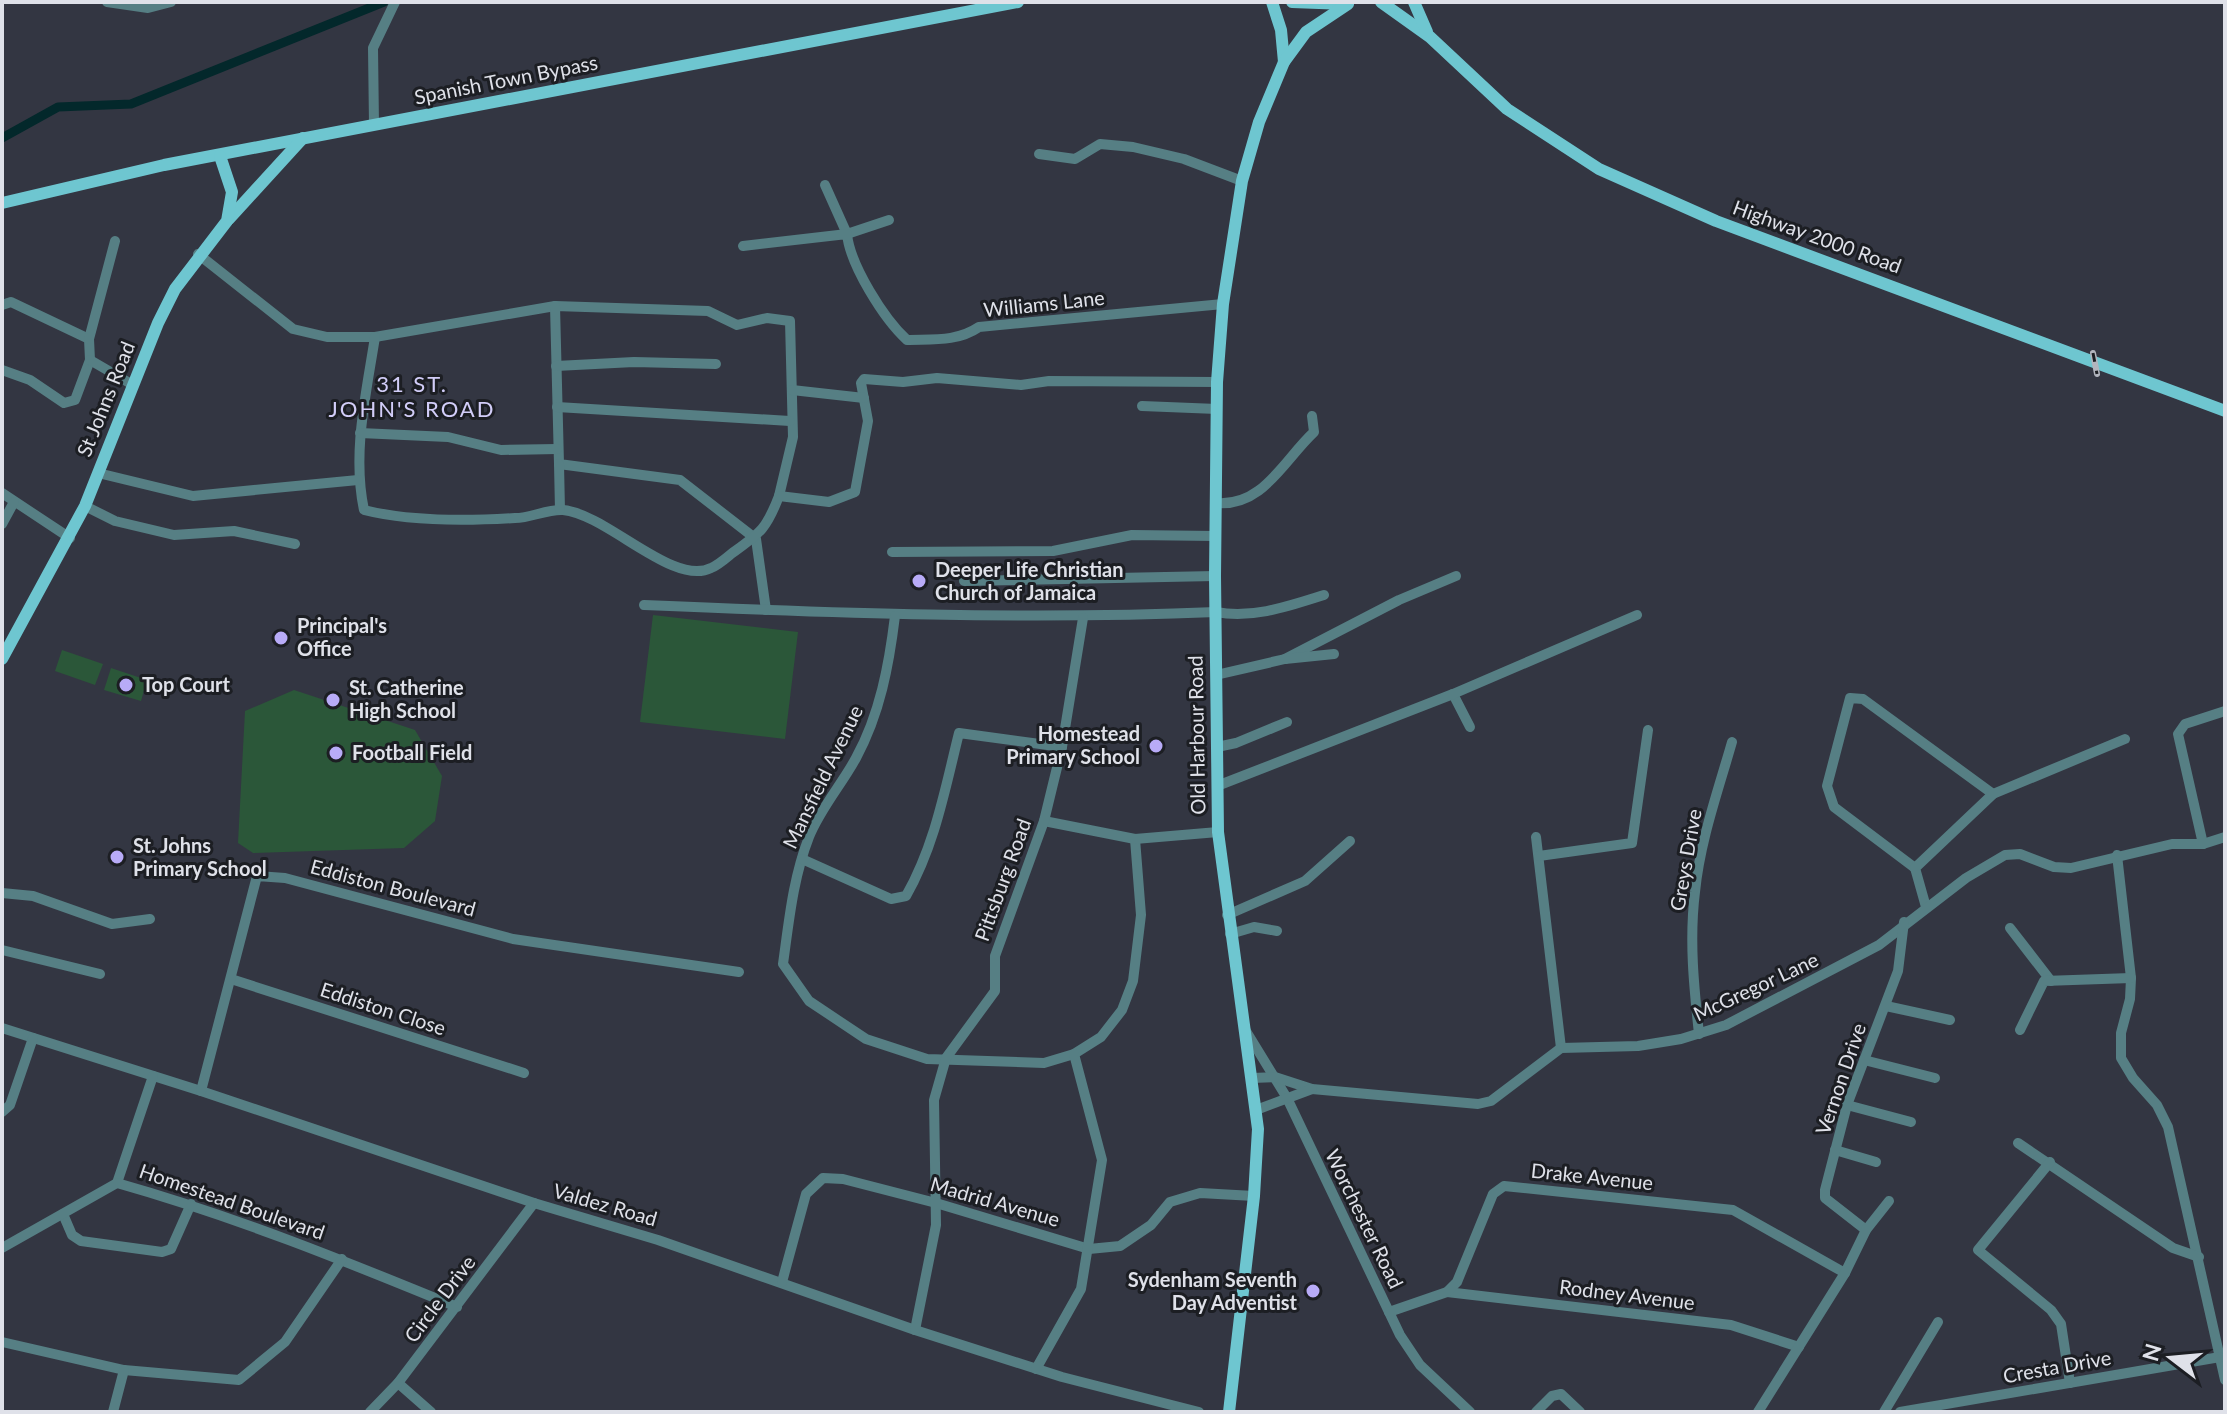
<svg xmlns="http://www.w3.org/2000/svg" width="2227" height="1414" font-family="Lato,sans-serif">
	<style>
		.garden { fill: #2b5739 }
		.lines { fill: none; stroke-linecap: round; stroke-linejoin: round }
		.canal { stroke: #03282b; stroke-width: 9 }
		.minor { stroke: #567f84; stroke-width: 10 }
		.major { stroke: #6ec6d0; stroke-width: 12 }
		.rail-casing { stroke: #b2b5be; stroke-width: 6 }
		.rail { stroke: #1c1e23; stroke-width: 3; stroke-dasharray: 9; stroke-linecap: butt }
		.poi-dot { fill: #b8abf7; stroke: #1c1e23; stroke-width: 3 }
		.labels { text-anchor: middle; stroke-width: 6; stroke-linejoin: round; paint-order: stroke }
		.street-label { font-size: 20px; fill: #dfe1e9; stroke: #1c1e23 }
		.poi-label { font-size: 20px; font-weight: bold; fill: #dfe1e9; stroke: #1c1e23; text-anchor: start }
		.neighbourhood-label { font-size: 22px; letter-spacing: 2px; fill: #d2cdf8; stroke: #1c1e23 }
	</style>
	<rect width="100%" height="100%" fill="#333642"/>
	<!-- garden -->
	<g class="garden">
		<path d="M653 615 798 632 785 739 640 722Z"/>
		<path d="M62 650 103 664 95 685 55 671Z"/>
		<path d="M111 668 147 680 141 701 104 690Z"/>
		<path d="M294 690 415 730 442 776 435 821 404 848 253 853 238 843 245 711Z"/>
	</g>
	<g class="lines">
		<!-- canal -->
		<path class="canal" d="M2 138 58 107 131 104 384 2"/>
		<!-- minor -->
		<g class="minor">
			<path d="M107 2 148 8 171 2"/>
			<path d="M374 125 373 48 395 2"/>
			<path d="M1039 154 1075 159 1100 144 1133 147 1184 159 1242 181"/>
			<path d="M825 185 847 234 889 220"/>
			<path d="M743 246 847 234C850 265 884 319 907 340 932 339 957 342 979 327L1223 304"/>
			<path d="M198 254 293 329 327 337H375L555 306 708 311 737 325 767 318 790 321 793 437 779 496"/>
			<path d="M2 305 11 302 89 339 90 360 75 400 64 403 30 380 2 370"/>
			<path d="M555 306 559 464 680 480 756 539 766 610"/>
			<path d="M375 337C366 395 352 453 364 510 411 522 467 521 515 518 531 518 547 509 563 510 607 514 673 587 711 568 718 565 725 559 731 554 760 533 766 530 779 496L829 502 855 492 868 421 861 383 864 379 903 382 937 378 1021 385 1049 381 1217 382"/>
			<path d="M89 339 115 241"/>
			<path d="M90 360 133 385"/>
			<path d="M556 366 634 362 716 364"/>
			<path d="M792 390 864 398"/>
			<path d="M1142 406 1217 409"/>
			<path d="M557 407 790 421"/>
			<path d="M360 433 448 437 501 450 557 449"/>
			<path d="M559 464 560 510"/>
			<path d="M98 473 193 496 358 480"/>
			<path d="M2 493 70 538"/>
			<path d="M1216 503C1263 507 1283 461 1314 432L1312 416"/>
			<path d="M85 506 115 521 174 535 234 531 295 544"/>
			<path d="M2 524 14 502"/>
			<path d="M892 552 1053 551 1132 535 1215 536"/>
			<path d="M964 581 1215 576"/>
			<path d="M644 605C835 613 1025 620 1216 612 1253 619 1289 606 1324 595"/>
			<path d="M895 616C889 665 880 714 856 758 842 784 820 809 809 837 793 878 789 921 783 964L809 1001 866 1039 927 1059 1044 1063 1074 1054 1101 1037 1122 1010 1133 981 1141 915 1135 839"/>
			<path d="M1285 659 1399 600 1456 576"/>
			<path d="M1216 675 1285 659 1334 654"/>
			<path d="M1453 694 1470 727"/>
			<path d="M1217 747 1236 743 1287 722"/>
			<path d="M1217 786 1453 694 1637 615"/>
			<path d="M1044 821 1135 839 1218 832"/>
			<path d="M1536 837 1561 1048"/>
			<path d="M2203 844 2178 734 2185 724 2225 711"/>
			<path d="M2117 855 2131 978 2130 999 2121 1033V1058L2133 1078 2157 1105 2168 1127 2225 1380"/>
			<path d="M1539 856 1632 843 1648 730"/>
			<path d="M802 859 891 899 906 896C935 845 945 789 959 733L1062 747"/>
			<path d="M1915 868 1834 807 1827 786 1850 698 1863 699 1993 794"/>
			<path d="M2 893 33 896 112 924 150 919"/>
			<path d="M1926 907 1915 868 1993 794 2125 739"/>
			<path d="M1227 915 1305 881 1350 841"/>
			<path d="M2010 928 2051 981"/>
			<path d="M1230 934 1254 927 1277 931"/>
			<path d="M2 950 100 974"/>
			<path d="M231 979 524 1073"/>
			<path d="M1886 1006 1950 1020"/>
			<path d="M2 1028 201 1091 534 1203 658 1240 915 1330 1062 1377 1199 1412"/>
			<path d="M2020 1030 2044 981 2131 978"/>
			<path d="M1246 1031 1287 1098 1400 1335 1420 1365 1470 1412"/>
			<path d="M1699 1034C1694 987 1689 940 1695 892 1700 841 1718 791 1732 742"/>
			<path d="M1864 1060 1935 1078"/>
			<path d="M1252 1078 1275 1077 1312 1089 1478 1104 1491 1101 1561 1048 1638 1046 1681 1039 1726 1025 1879 945 1966 878 2005 855 2020 854 2054 867 2071 868 2172 844H2203L2225 837"/>
			<path d="M201 1091 257 876 285 878 513 939 739 972"/>
			<path d="M1847 1105 1911 1122"/>
			<path d="M1256 1110 1312 1089"/>
			<path d="M2 1112 10 1105 33 1038"/>
			<path d="M2018 1143 2173 1248 2199 1257"/>
			<path d="M1835 1150 1876 1162"/>
			<path d="M2050 1162 1978 1250 2051 1310 2061 1324 2070 1383"/>
			<path d="M117 1183 153 1076"/>
			<path d="M63 1214 72 1235 81 1241 162 1252 171 1249 191 1204"/>
			<path d="M1866 1230 1825 1198V1190L1847 1105 1898 971 1904 922"/>
			<path d="M2 1248 117 1183C234 1216 345 1261 457 1307"/>
			<path d="M782 1282 806 1194 823 1178 843 1179 936 1203 1089 1249 1120 1246 1151 1225 1170 1202 1200 1193 1254 1196"/>
			<path d="M1447 1292 1731 1325 1799 1347"/>
			<path d="M1389 1312 1447 1292 1457 1282 1493 1194 1504 1186 1733 1210 1845 1273"/>
			<path d="M915 1330 936 1225 934 1100 946 1058 995 991V956L1044 821 1062 747 1083 618"/>
			<path d="M2 1342 124 1370 239 1380 285 1342 342 1259"/>
			<path d="M1036 1369 1081 1289 1102 1160 1074 1054"/>
			<path d="M398 1383 431 1412"/>
			<path d="M113 1412 124 1370"/>
			<path d="M370 1412 398 1383 534 1203"/>
			<path d="M1536 1412 1552 1396 1561 1394 1580 1412"/>
			<path d="M1758 1412 1845 1273 1866 1230 1889 1201"/>
			<path d="M1884 1412 1938 1322"/>
			<path d="M1900 1412 2220 1357"/>
		</g>
		<!-- major -->
		<g class="major">
			<path d="M1272 2 1281 30 1284 62"/>
			<path d="M1292 2 1346 4"/>
			<path d="M1381 2 1430 37 1507 109 1599 169 1716 221 2225 411"/>
			<path d="M1414 2 1427 32"/>
			<path d="M2 203 164 165 1018 2"/>
			<path d="M229 219 303 138"/>
			<path d="M2 659 85 506 158 323 175 289 227 221 232 192 220 156"/>
			<path d="M1229 1412 1254 1196 1258 1129 1218 832 1215 576 1217 382 1223 304 1242 181 1259 122 1284 62 1306 32 1348 4"/>
		</g>
		<defs>
			<path id="rail" d="M2093 353 2097 374"/>
		</defs>
		<!-- rail casing -->
		<use href="#rail" class="rail-casing"/>
		<!-- rail -->
		<use href="#rail" class="rail"/>
	</g>
	<!-- markers -->
	<g class="poi-dot">
		<circle cx="919" cy="581" r="8"/>
		<circle cx="281" cy="638" r="8"/>
		<circle cx="126" cy="685" r="8"/>
		<circle cx="333" cy="700" r="8"/>
		<circle cx="1156" cy="746" r="8"/>
		<circle cx="336" cy="753" r="8"/>
		<circle cx="117" cy="857" r="8"/>
		<circle cx="1313" cy="1291" r="8"/>
	</g>
	<g class="labels">
		<!-- street labels -->
		<g class="street-label">
			<text transform="translate(506 80) rotate(-11)" y="7">Spanish Town Bypass</text>
			<text transform="translate(1817 237) rotate(20)" y="7">Highway 2000 Road</text>
			<text transform="translate(1044 304) rotate(-6)" y="7">Williams Lane</text>
			<text transform="translate(106 399) rotate(-68)" y="7">St Johns Road</text>
			<text transform="translate(1197 735) rotate(-91)" y="7">Old Harbour Road</text>
			<text transform="translate(823 777) rotate(-64)" y="7">Mansfield Avenue</text>
			<text transform="translate(1686 860) rotate(-80)" y="7">Greys Drive</text>
			<text transform="translate(1003 880) rotate(-70)" y="7">Pittsburg Road</text>
			<text transform="translate(393 888) rotate(15)" y="7">Eddiston Boulevard</text>
			<text transform="translate(1756 987) rotate(-25)" y="7">McGregor Lane</text>
			<text transform="translate(383 1009) rotate(18)" y="7">Eddiston Close</text>
			<text transform="translate(1841 1079) rotate(-71)" y="7">Vernon Drive</text>
			<text transform="translate(1592 1177) rotate(6)" y="7">Drake Avenue</text>
			<text transform="translate(232 1202) rotate(19)" y="7">Homestead Boulevard</text>
			<text transform="translate(995 1202) rotate(16)" y="7">Madrid Avenue</text>
			<text transform="translate(605 1205) rotate(16)" y="7">Valdez Road</text>
			<text transform="translate(1364 1219) rotate(64)" y="7">Worchester Road</text>
			<text transform="translate(1627 1295) rotate(7)" y="7">Rodney Avenue</text>
			<text transform="translate(440 1299) rotate(-53)" y="7">Circle Drive</text>
			<text transform="translate(2057 1367) rotate(-10)" y="7">Cresta Drive</text>
		</g>
		<!-- poi labels -->
		<g class="poi-label">
			<text x="935" y="577">Deeper Life Christian<tspan x="935" dy="23">Church of Jamaica</tspan></text>
			<text x="297" y="633">Principal's<tspan x="297" dy="23">Office</tspan></text>
			<text x="142" y="692">Top Court</text>
			<text x="349" y="695">St. Catherine<tspan x="349" dy="23">High School</tspan></text>
			<text x="1140" y="741" text-anchor="end">Homestead<tspan x="1140" dy="23">Primary School</tspan></text>
			<text x="352" y="760">Football Field</text>
			<text x="133" y="853">St. Johns<tspan x="133" dy="23">Primary School</tspan></text>
			<text x="1297" y="1287" text-anchor="end">Sydenham Seventh<tspan x="1297" dy="23">Day Adventist</tspan></text>
		</g>
		<!-- neighbourhood labels -->
		<g class="neighbourhood-label">
			<text x="412" y="392">31 ST.<tspan x="412" dy="25">JOHN'S ROAD</tspan></text>
		</g>
	</g>
	<!-- border -->
	<rect width="2227" height="1414" fill="none" stroke="#dfe1e9" stroke-width="8"/>
	<!-- north arrow -->
	<g transform="translate(2171 1358) rotate(286)" stroke="#1c1e23" stroke-width="6" paint-order="stroke">
	<path d="M0-6L14 30L0 20L-14 30Z" fill="#dfe1e9"/>
	<text y="-12" font-size="22" font-weight="bold" text-anchor="middle" fill="#dfe1e9">N</text>
	</g>
</svg>
